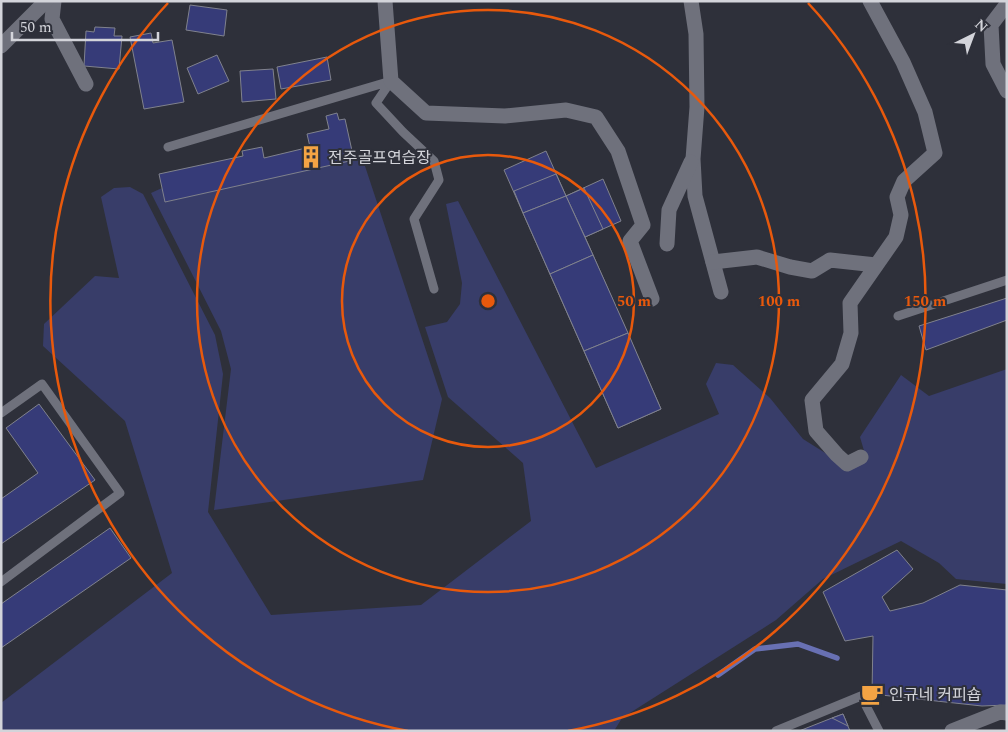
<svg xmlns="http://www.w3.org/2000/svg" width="1008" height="732" font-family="Spectral,'Noto Sans KR',serif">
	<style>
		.green { fill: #383d69 }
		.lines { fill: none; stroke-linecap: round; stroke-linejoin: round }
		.stream { stroke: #6870b3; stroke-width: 5.5 }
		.building { fill: #363b78; stroke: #80828d }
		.service { stroke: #6f717c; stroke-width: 9 }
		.minor { stroke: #6f717c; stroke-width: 15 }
		.ring { fill: none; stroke: #e8590c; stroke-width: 2.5 }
		.labels { text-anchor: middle; stroke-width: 4; stroke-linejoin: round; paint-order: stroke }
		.poi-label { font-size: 16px; fill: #d3d4da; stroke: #2e303a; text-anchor: start }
		.centre { fill: #e8590c; stroke: #2e303a; stroke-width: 2.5 }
		.ring-label { font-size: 15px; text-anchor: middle; font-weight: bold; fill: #e8590c; stroke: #2e303a; stroke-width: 4; stroke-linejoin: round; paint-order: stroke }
	</style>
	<rect width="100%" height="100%" fill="#2e303a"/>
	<!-- green -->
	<g class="green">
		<path d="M362 157 442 399 423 480 214 510 231 369 221 331 151 193 162 188 166 202Z"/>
		<path d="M130 187 143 194 215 335 223 374 208 512 271 615 421 605 531 521 523 463 448 397 425 327 447 322 460 304 462 283 446 204 458 201 596 468 719 414 706 384 716 363 733 365 770 398 803 439 846 466 867 461 860 437 901 375 929 396 1007 369V584L956 579 939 563 901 541 823 579 776 620 622 718 614 731H1V703L172 573 125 421 43 346 44 324 95 276 119 278 101 197 114 188Z"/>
	</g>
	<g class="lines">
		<!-- stream -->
		<path class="stream" d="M718 675 755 649 798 644 837 658"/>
	</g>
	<!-- building -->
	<g class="building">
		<path d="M190 5 227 10 224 36 186 30Z"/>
		<path d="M95 27 115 28 114 36H122L119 69 84 66 86 31 94 32Z"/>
		<path d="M151 33 153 43 172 40 184 102 144 109 130 37Z"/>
		<path d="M217 55 229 81 198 94 187 68Z"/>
		<path d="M327 57 331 80 281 89 277 67Z"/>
		<path d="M273 69 276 99 242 102 240 71Z"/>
		<path d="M337 113 339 120 345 119 354 160 165 202 159 174 243 156 242 151 262 147 264 158 310 147 307 134 329 129 326 116Z"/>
		<path d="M546 151 566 196 603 179 621 221 585 237 661 409 618 428 504 170Z"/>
		<path d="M556 174 566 196 523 213 514 191Z"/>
		<path d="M584 188 603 229 585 237 566 196Z"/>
		<path d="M566 196 593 255 550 274 523 213Z"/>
		<path d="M593 255 628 333 584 351 550 274Z"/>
		<path d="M1007 298V320L926 350 919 326Z"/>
		<path d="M628 333 661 409 618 428 584 351Z"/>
		<path d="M39 404 95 480 1 544V499L38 473 6 428Z"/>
		<path d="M110 528 131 558 1 648V604Z"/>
		<path d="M897 550 913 569 882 597 890 611 923 603 960 585 1007 590V705L982 706 872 694 873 636 845 641 823 592Z"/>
		<path d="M843 714 850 731H799L832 718Z"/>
		<path d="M843 714 848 726 832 718Z"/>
	</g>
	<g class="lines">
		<!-- service -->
		<g class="service">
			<path d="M168 147 391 81 376 103 403 132 434 161 439 180 414 219 434 289"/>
			<path d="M898 316 1007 280"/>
			<path d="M1 413 42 384 120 493 1 582"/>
			<path d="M776 731 861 696 879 731"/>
		</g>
		<!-- minor -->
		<g class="minor">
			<path d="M54 1 52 19 86 84"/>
			<path d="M385 1 391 81 426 113 505 116 566 110 596 117 618 151 643 225 630 241 652 299"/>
			<path d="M691 1 696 34 697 107 693 159 695 196 721 292"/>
			<path d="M1007 4 991 25 993 64 1007 91"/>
			<path d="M1 46 46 1"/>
			<path d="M667 244 669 210 691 162"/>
			<path d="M713 262 757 257 790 267 812 271 830 260 876 265"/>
			<path d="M861 457 847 464 837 455 816 431 812 400 842 364 851 333 850 303 896 237 901 215 897 197 904 181 935 153 925 112 903 62 870 1"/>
			<path d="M952 731 1000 712 1007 713"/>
		</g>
	</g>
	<!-- distance rings -->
	<g class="ring">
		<circle cx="488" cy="301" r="146"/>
		<circle cx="488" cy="301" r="291"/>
		<path d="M408 731A437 437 0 0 1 168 3M808 3A437 437 0 0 1 568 731"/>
	</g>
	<!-- icons -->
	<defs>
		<symbol id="building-bare" viewBox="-9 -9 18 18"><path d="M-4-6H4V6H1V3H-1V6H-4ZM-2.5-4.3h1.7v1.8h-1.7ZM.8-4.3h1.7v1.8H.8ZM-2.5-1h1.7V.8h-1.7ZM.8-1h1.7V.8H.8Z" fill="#f4a444" stroke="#2e303a" stroke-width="2.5" paint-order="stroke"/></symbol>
		<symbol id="cafe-bare" viewBox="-9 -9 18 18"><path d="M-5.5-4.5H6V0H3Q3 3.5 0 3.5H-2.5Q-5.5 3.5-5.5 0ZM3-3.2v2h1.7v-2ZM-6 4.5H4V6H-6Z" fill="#f4a444" stroke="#2e303a" stroke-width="2.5" paint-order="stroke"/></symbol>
	</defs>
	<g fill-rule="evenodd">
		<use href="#building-bare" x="295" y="141" width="32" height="32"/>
		<use href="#cafe-bare" x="856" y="678" width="32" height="32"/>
	</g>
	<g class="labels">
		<!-- poi labels -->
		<g class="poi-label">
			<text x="328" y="163">전주골프연습장</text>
			<text x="889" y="700">인규네 커피숍</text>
		</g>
	</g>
	<circle cx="488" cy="301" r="8" class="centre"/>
	<g class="ring-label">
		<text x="634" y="306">50 m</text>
		<text x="779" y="306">100 m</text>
		<text x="925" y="306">150 m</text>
	</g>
	<!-- border -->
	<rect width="1008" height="732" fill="none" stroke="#d3d4da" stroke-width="5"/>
	<!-- north arrow -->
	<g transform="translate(973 35) rotate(42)" stroke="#2e303a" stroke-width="4" paint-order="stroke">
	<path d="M0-4L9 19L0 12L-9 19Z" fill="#d3d4da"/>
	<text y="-8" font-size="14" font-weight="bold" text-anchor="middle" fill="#d3d4da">N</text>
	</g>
	<!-- scale -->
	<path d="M12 32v8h146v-8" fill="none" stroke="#d3d4da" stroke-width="2.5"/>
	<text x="20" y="32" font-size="15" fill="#d3d4da" stroke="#2e303a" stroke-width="4" paint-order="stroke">50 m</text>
</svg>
